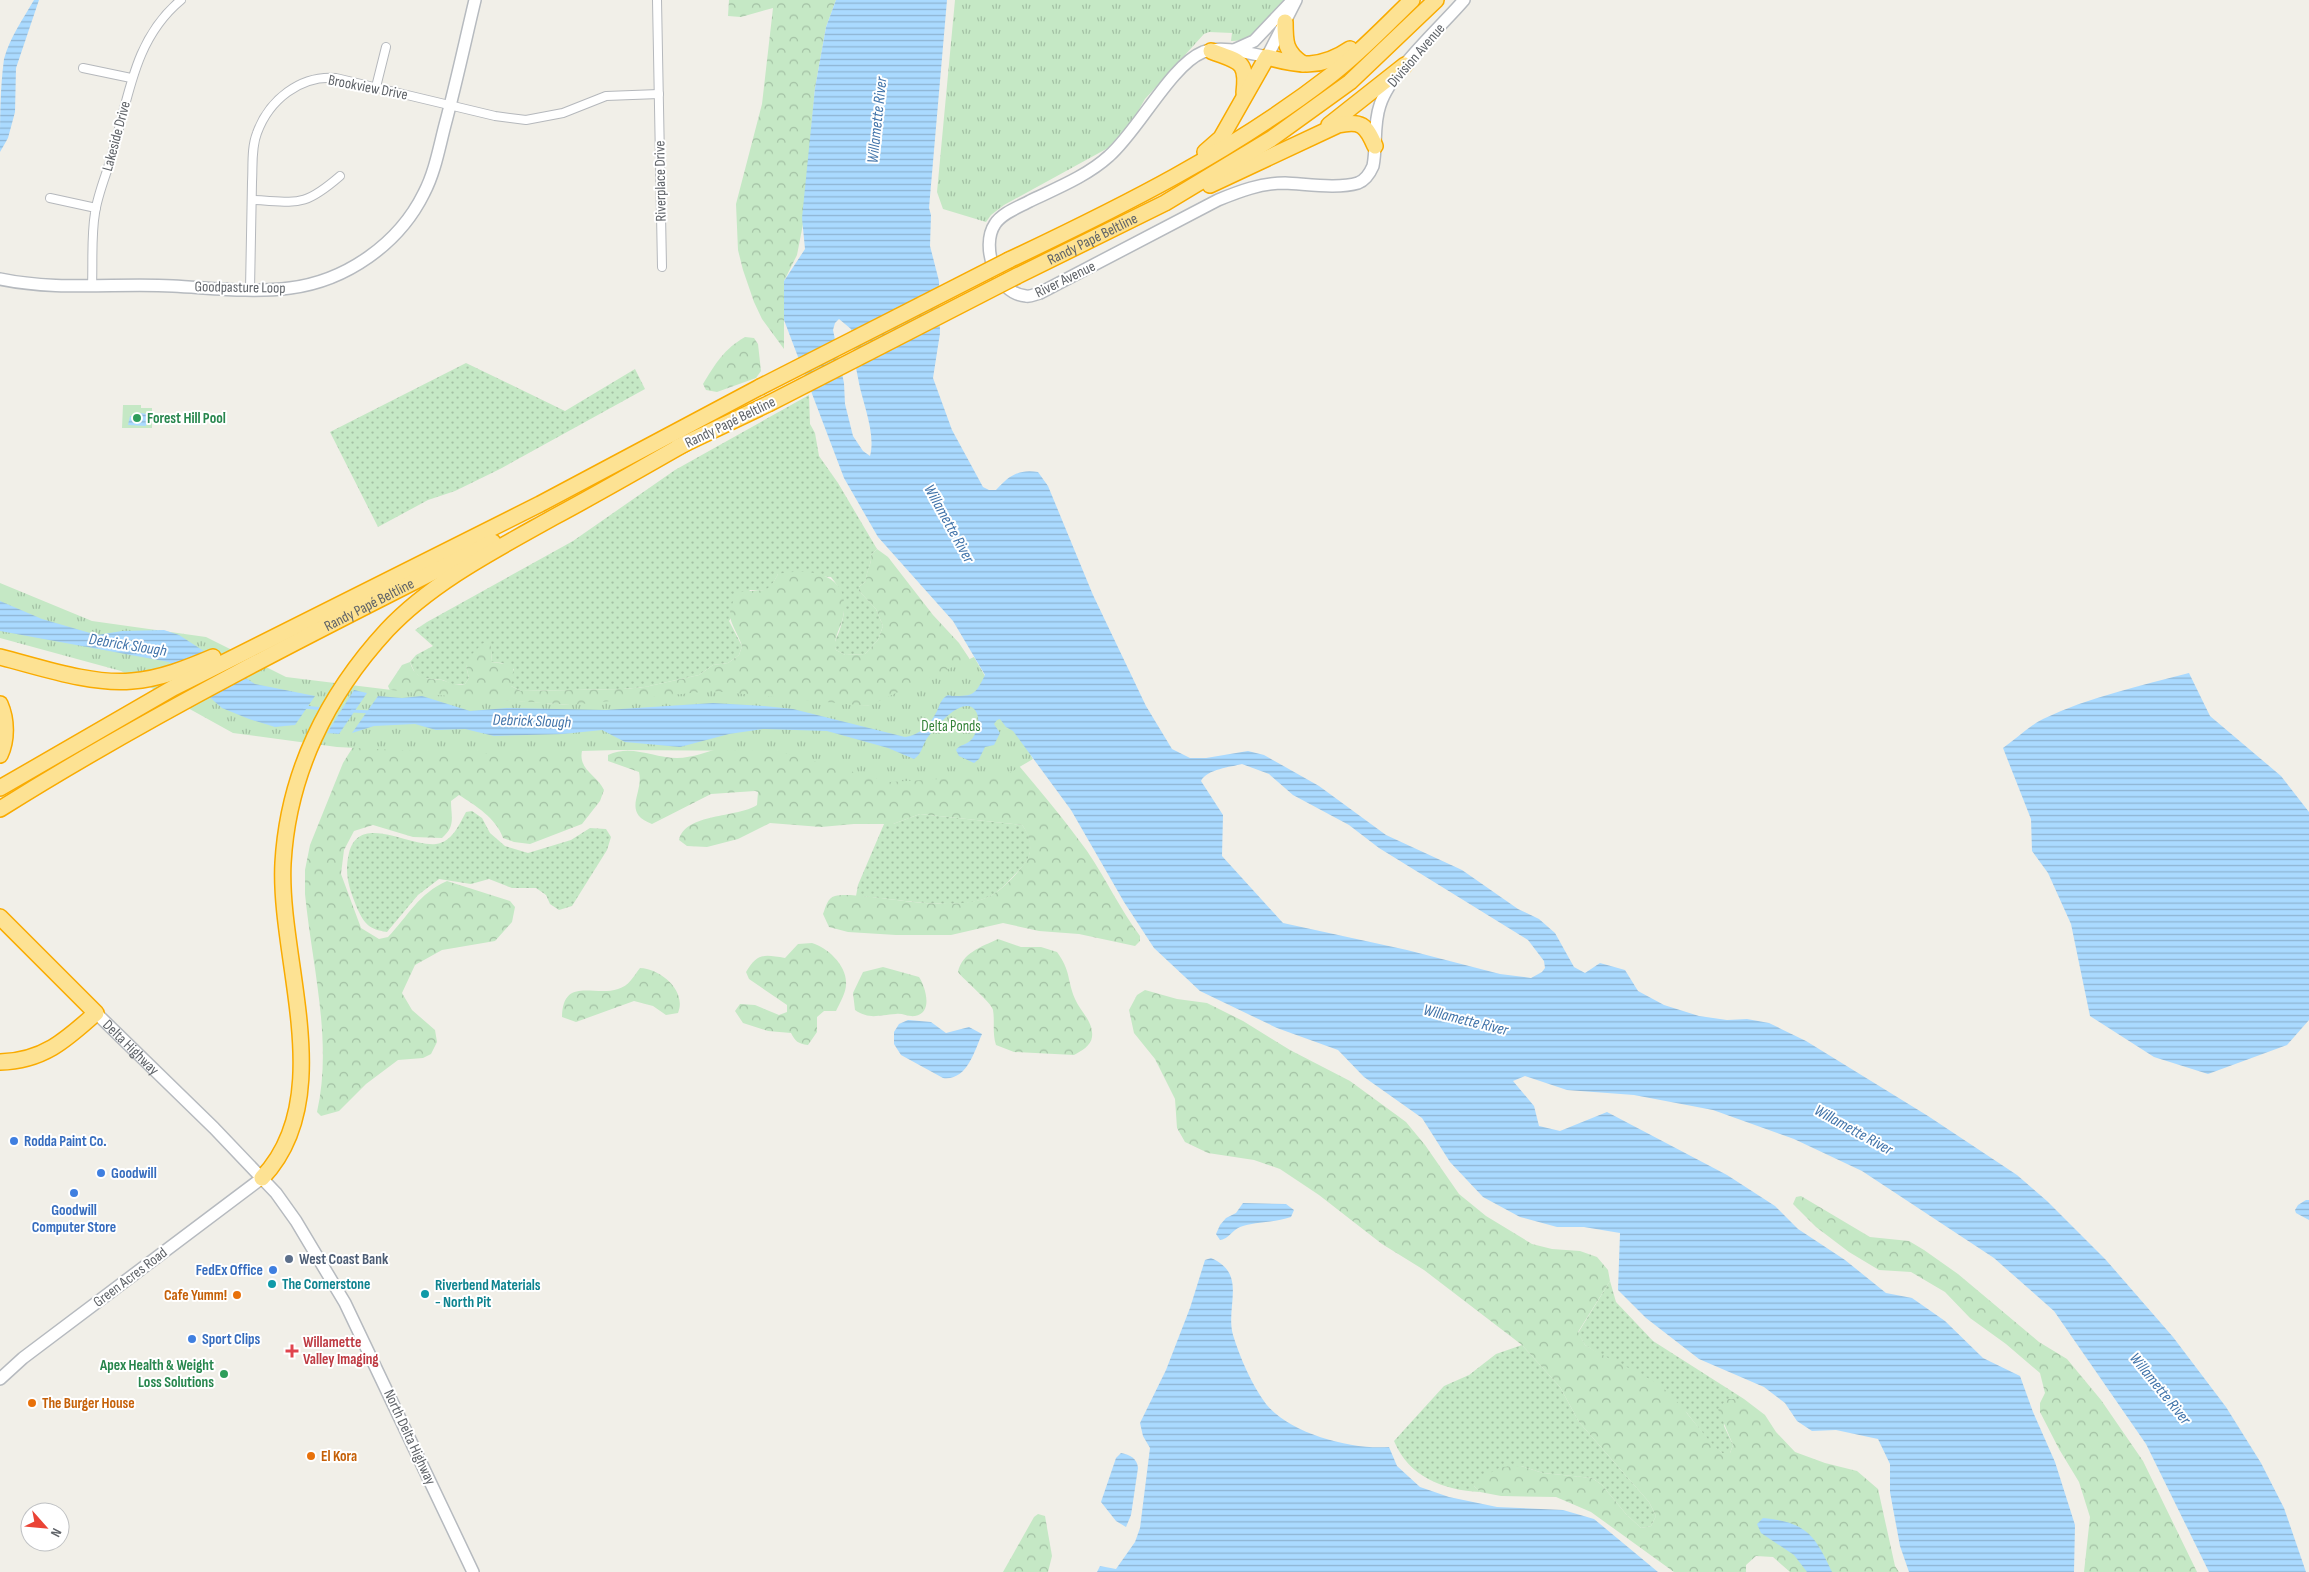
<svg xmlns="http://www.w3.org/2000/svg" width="2309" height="1572" font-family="'Sofia Sans Condensed',sans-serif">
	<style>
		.grass { fill: url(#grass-dots) }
		.forest { fill: url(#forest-crowns) }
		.park { fill: url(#park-tufts) }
		.pitch { fill: #c5e8c5 }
		.water { fill: url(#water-rules); fill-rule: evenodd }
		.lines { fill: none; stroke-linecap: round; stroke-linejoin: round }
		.stream { stroke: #aadaff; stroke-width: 3 }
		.street-casing { stroke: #b5b8bc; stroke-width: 10 }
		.secondary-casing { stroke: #b6babf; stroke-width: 14 }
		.highway-casing { stroke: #f9ab00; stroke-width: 18 }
		.street { stroke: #fff; stroke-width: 8 }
		.secondary { stroke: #fff; stroke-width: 11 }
		.highway { stroke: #fde293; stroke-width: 15 }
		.highway-bridge-casing { stroke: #f9ab00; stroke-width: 18; stroke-linecap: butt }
		.highway-bridge { stroke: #fde293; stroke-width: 15 }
		.leisure-dot { fill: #2e9e5b; stroke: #fff; stroke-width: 2 }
		.shop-dot { fill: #3f7fe0; stroke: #fff; stroke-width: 2 }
		.service-dot { fill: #5c6f8a; stroke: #fff; stroke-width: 2 }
		.culture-dot { fill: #0f9aa8; stroke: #fff; stroke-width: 2 }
		.food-dot { fill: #e8710a; stroke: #fff; stroke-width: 2 }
		.health-dot { fill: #e0444e; stroke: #fff; stroke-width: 2 }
		.labels { text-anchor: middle; stroke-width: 4; stroke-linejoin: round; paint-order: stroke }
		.street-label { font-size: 15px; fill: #5f6368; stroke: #fff }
		.leisure-label { font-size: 15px; font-weight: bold; fill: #27864d; stroke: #fff; text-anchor: start }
		.park-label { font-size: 15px; fill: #348238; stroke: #fff }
		.shop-label { font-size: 15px; font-weight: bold; fill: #366cbe; stroke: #fff; text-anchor: start }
		.service-label { font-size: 15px; font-weight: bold; fill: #4e5e75; stroke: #fff; text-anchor: start }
		.culture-label { font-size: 15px; font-weight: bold; fill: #0d838f; stroke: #fff; text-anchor: start }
		.food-label { font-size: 15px; font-weight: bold; fill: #c56008; stroke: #fff; text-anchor: start }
		.health-label { font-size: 15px; font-weight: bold; fill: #be3a42; stroke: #fff; text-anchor: start }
		.water-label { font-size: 16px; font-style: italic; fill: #4174aa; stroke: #fff }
	</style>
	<defs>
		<pattern id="grass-dots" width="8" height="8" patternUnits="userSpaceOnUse" patternTransform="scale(1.25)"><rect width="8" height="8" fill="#c5e8c5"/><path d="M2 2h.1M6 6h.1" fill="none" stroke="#a3c0a4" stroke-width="1.8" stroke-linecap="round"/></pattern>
		<pattern id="forest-crowns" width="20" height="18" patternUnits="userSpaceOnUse" patternTransform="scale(1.25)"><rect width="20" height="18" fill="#c5e8c5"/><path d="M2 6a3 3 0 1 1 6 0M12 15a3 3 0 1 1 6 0" fill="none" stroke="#a3c0a4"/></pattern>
		<pattern id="park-tufts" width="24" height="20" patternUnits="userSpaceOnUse" patternTransform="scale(1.25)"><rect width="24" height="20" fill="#c5e8c5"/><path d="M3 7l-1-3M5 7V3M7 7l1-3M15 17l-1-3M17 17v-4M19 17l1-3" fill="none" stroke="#a3c0a4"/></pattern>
		<pattern id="water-rules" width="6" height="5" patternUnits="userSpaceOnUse" patternTransform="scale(1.25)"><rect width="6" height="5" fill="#aadaff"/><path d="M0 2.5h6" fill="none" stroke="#8eb4d2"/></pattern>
	</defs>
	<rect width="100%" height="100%" fill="#f1efe8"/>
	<!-- grass -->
	<g class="grass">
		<path d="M466 363 565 411 635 369 645 389 500 469 455 491 428 500 378 527 330 432Z"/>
		<path d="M809 395 810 424 815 433 819 456 838 483 877 549 871 555C872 565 866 571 866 581L859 587V591L876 609 883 626 878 640 865 654 845 655 836 650C833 643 836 639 839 632 847 610 846 595 831 577L778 574C769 591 769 592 750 590L729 621 742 646 739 655 728 663 713 665 699 675 645 687 623 689 521 691 511 686V675L514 669 502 663 491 662 492 652 483 644 466 666 469 678 465 684 453 685 443 680 422 678 415 673 410 662 416 655 433 646 415 630 427 622 573 541 675 470Z"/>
		<path d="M472 811 482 818 490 833 505 846 528 853 571 840 590 828 606 829 611 837 607 850 572 906 559 910 550 904 546 895 536 888H512L489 879 471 884 439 879 418 895 387 932C369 929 365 925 357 908 349 888 344 874 349 853 359 812 409 847 436 844 452 842 459 825 466 812Z"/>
		<path d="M920 814 1022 825C1032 837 1034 854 1023 866 1013 876 1004 888 992 895 961 914 892 897 856 896L858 885 884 824H893Z"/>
		<path d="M1610 1281 1616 1302 1653 1341 1744 1399H1727L1724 1426 1733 1445 1730 1453H1722L1711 1444 1687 1413 1585 1345 1578 1333Z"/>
		<path d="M1522 1345 1560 1387 1579 1422 1649 1502 1656 1516 1651 1526 1641 1528 1626 1514 1602 1485 1592 1478 1543 1473 1521 1466 1474 1486 1480 1492C1443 1490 1409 1477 1394 1441L1444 1386 1469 1375 1496 1354Z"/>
	</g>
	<!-- forest -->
	<g class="forest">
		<path d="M729 0H836L826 27 815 88 803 224 797 255 784 281V349L762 319 754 302 743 270 738 250 736 204 762 104 773 8 741 17 728 16Z"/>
		<path d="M745 337 754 338 758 344 761 371 756 378 717 392 706 390 703 384C715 364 724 349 745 337Z"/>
		<path d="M877 549 888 557 933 615 959 643 969 658 977 679 911 706 570 705 391 693 388 686 402 665 410 662C415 680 427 678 442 680 450 682 455 687 465 684L469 678 466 666 470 656 483 643 490 644 492 652 491 662 514 665 511 686 521 691 623 689 645 687 699 675 713 665 728 663 739 655 742 646C734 623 722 618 738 593 761 587 765 599 778 574 811 567 852 574 843 617 841 628 832 640 836 650L845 655 865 654 878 640 883 626 876 609 859 591V587L866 581C866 570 872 565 871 555Z"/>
		<path d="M353 747 582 751C578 770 598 776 604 790L600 801 582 824 530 844 514 842 503 838C496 818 476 806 459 795L451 801C451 817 456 826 442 838L413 837 373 825 354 831 344 850 341 874 361 928 379 939 388 937C409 915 418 894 447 881L510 901 515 907 512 922 495 941 442 950 415 965 402 993 412 1010 435 1030 437 1042 431 1054 423 1058 398 1060 366 1084 339 1111 321 1116 317 1112C333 1041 312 966 305 894V870L310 845 343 763Z"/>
		<path d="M723 748 1015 761C1040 791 1065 820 1087 851 1106 879 1120 909 1140 936V941L1135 946 1079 934 1039 931 1003 923 951 935H896L848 932 829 927 823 914C826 907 827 898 835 896 846 893 870 897 881 898 910 902 966 910 992 895 1004 888 1016 875 1025 863 1034 852 1030 835 1022 825L920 814 893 824H854L821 827 770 823 738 839 707 847 687 846 679 840C685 813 737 818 757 805L758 792 755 791 711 794 652 824C621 812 644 794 639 772L608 761V755C632 744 653 758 677 758 693 758 707 751 723 748Z"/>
		<path d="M998 939 1021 947H1041L1057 952C1071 971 1067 980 1075 999 1080 1011 1094 1022 1092 1037 1091 1046 1081 1051 1074 1055L1014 1052 996 1045C992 1032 995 1022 993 1010 992 1003 964 980 958 972 962 953 981 947 998 939Z"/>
		<path d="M812 943C827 947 846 965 846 982 847 991 840 1003 836 1011H824L817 1017V1032L808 1045C798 1044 795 1041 791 1033L768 1031 743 1023 735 1011 740 1004 755 1005 779 1015 787 1012V1005L749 979 746 972C758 952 765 955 785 958L798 944Z"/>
		<path d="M883 967 919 977C925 986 934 1013 915 1016 909 1017 902 1013 896 1014 878 1015 870 1020 855 1010L853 993 863 972Z"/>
		<path d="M640 968C661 969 687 991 678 1013L666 1015 653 1006 634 1001 576 1022 562 1017C563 976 594 997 618 989 629 986 633 977 640 968Z"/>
		<path d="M1145 990 1177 999 1207 1003 1243 1021 1290 1050 1350 1081 1406 1122 1425 1145 1459 1194 1486 1216 1532 1244 1552 1249 1580 1251 1597 1257 1608 1270 1610 1281 1578 1332 1585 1345C1608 1360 1643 1372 1663 1388 1686 1407 1700 1434 1722 1453H1730L1733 1445 1718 1409 1727 1399H1744L1765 1415 1776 1432 1795 1452 1825 1463 1857 1471 1878 1489 1895 1566 1899 1572H1790L1773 1557 1756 1556 1746 1565V1572H1674L1591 1512 1556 1497 1501 1496 1480 1492 1474 1486 1477 1480 1501 1467 1521 1466 1543 1473 1592 1478 1602 1485 1626 1514 1641 1528 1651 1526 1656 1516 1649 1502 1579 1422 1560 1387 1522 1345 1424 1270 1382 1244 1319 1195 1280 1169 1254 1160 1208 1153 1185 1142 1177 1128 1175 1099 1155 1059 1134 1033 1129 1010 1137 995Z"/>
		<path d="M1801 1196 1870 1237 1909 1241 1924 1250 1958 1274 2039 1342 2067 1359 2101 1400 2143 1461 2197 1572H2084L2090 1517 2079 1482 2059 1449 2040 1412V1403L2045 1393 2040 1373 2006 1344 1970 1318 1945 1292 1911 1272 1879 1270 1849 1252 1816 1227 1793 1204 1796 1197Z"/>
		<path d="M1038 1514 1045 1516 1052 1556 1048 1572H1003L1034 1517Z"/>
	</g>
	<!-- park -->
	<g class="park">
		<path d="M955 0H1285C1271 18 1256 42 1231 41L1232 33 1209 32 1204 34 1145 99 1133 120 1108 148 1004 205 991 215 986 222 943 209 937 192Z"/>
		<path d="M0 583 92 621 206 637 286 677 424 694 570 705 712 691 868 706 974 657 1033 759 1006 775 890 782 777 751 618 750 476 754 337 747 233 733 121 671 0 638Z"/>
	</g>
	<!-- pitch -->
	<path class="pitch" d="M123 405H141V408H152V428H122Z"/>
	<!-- water -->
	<g class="water">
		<path d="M34 0H39L16 68 15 112 8 138 0 152C0 123 0 88 4 59 10 37 23 19 34 0Z"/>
		<path d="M836 0H947L929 208 931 215 930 246 939 281 940 333 933 378 952 430 983 487 989 490H996C1009 476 1018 469 1038 472L1048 486 1093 595 1146 706 1172 749 1190 758H1206L1248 751 1264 755 1319 786 1386 835 1462 870 1518 909 1539 919 1555 933 1574 967 1585 973 1600 963 1625 970 1638 991 1664 1005 1699 1016 1727 1020 1747 1019 1769 1023 1806 1041 1928 1116 2017 1175 2047 1201 2106 1260 2173 1337 2226 1407 2261 1463 2284 1508 2306 1572H2209L2146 1444 2054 1311 1994 1258 1862 1171 1794 1139 1713 1110 1634 1095 1567 1090 1525 1076 1513 1081 1534 1106 1539 1126 1560 1131 1607 1112 1727 1175 1775 1206 1798 1229 1845 1260 1886 1293 1912 1298 1945 1321 1983 1358 2020 1376 2033 1412 2055 1462 2075 1525 2074 1572H1909L1900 1546 1890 1492V1464L1878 1439 1836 1430 1812 1431 1797 1421 1785 1403 1764 1387 1699 1359 1646 1318 1618 1290 1620 1233 1584 1227H1557L1520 1217 1483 1197 1450 1162 1422 1118 1364 1077 1338 1050 1277 1028 1200 991 1154 948 1124 902 1071 810 1013 731 1006 727 1000 719 997 720 994 724 1000 733 994 745 985 747 979 759 974 763 959 756 956 750C960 744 967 745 971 740 978 732 982 715 973 708 959 698 933 730 926 740 922 747 921 755 914 759L888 748 827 731 763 729 729 734 680 747 625 742 602 730 563 734 494 736 465 729 436 730 415 724 374 726 352 733 378 696 402 698 422 696 470 711 507 708 606 710 713 703 764 706 793 709 905 737C920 735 930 725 937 711 939 706 941 700 945 697 947 695 949 695 952 696 974 696 975 695 985 675L953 621 878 537 844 478 784 320V281L805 249 802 218 815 88 826 27ZM839 319 851 329C853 347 855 365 859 383 863 404 876 434 870 456L863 451 853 436 845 404 844 383 833 330 835 323ZM1242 764 1269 774 1293 795 1349 825 1379 848 1528 940 1544 961 1545 968 1542 972 1531 978 1500 974 1407 950 1283 923 1222 856 1223 815 1201 781C1207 769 1231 767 1242 764Z"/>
		<path d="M141 413 147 414 146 426 128 425 130 416 138 418Z"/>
		<path d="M0 601 42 619 97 635 122 631 164 630 179 635 255 684 315 696 295 725 275 727 249 719 222 708 169 662 0 631Z"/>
		<path d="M2189 673 2210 716 2281 776 2309 812V1020L2287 1045 2208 1074 2154 1057 2090 1016 2071 924 2048 873 2032 851 2031 819 2003 748C2016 739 2029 726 2043 719 2089 697 2140 686 2189 673Z"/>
		<path d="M354 690 367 693 339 734 327 733Z"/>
		<path d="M908 1020 931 1022 946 1033 969 1027 982 1034C974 1052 967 1081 943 1078L901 1055 894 1044V1032L899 1024Z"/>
		<path d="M2306 1200H2309V1220L2296 1213 2295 1210 2298 1205Z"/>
		<path d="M1243 1203 1286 1204 1294 1210 1291 1217C1274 1223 1256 1221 1240 1227 1232 1230 1229 1239 1220 1240L1216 1234 1220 1225 1226 1218 1236 1213Z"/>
		<path d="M1211 1258C1248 1274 1225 1306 1233 1335 1240 1358 1252 1385 1266 1404 1290 1434 1352 1450 1389 1447L1397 1466 1420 1487 1449 1497 1497 1507 1563 1510 1594 1519 1658 1572H1097L1100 1566 1116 1569 1135 1542 1140 1528 1150 1448 1143 1436 1140 1423 1166 1370 1190 1308 1205 1260Z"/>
		<path d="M1121 1453C1130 1455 1137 1458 1138 1468L1131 1515 1126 1527 1116 1521 1101 1502 1116 1458Z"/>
		<path d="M1763 1518C1806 1522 1815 1535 1832 1572H1807L1794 1555 1761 1533 1757 1524Z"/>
	</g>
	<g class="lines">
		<!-- stream -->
		<g class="stream">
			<path d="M304 707 323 709"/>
			<path d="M352 711 370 712"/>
		</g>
		<defs>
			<g id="street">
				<path d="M657 0 662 267"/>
				<path d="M83 68 131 78"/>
				<path d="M376 87 386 47"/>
				<path d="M50 198 96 208"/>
				<path d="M252 200C298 202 303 208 340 176"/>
				<path d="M92 286C93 262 91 237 95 213 98 192 108 171 113 151 129 96 134 39 181 0"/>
				<path d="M250 289C251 253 251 218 252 182 253 166 251 148 257 133 269 100 300 75 336 78L495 116 526 120 563 113 606 96 659 94"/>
			</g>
			<g id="secondary">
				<path d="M1296 0 1267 57C1248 53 1222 45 1203 52 1171 65 1138 131 1109 156 1087 176 1057 188 1030 201 1019 207 1002 213 995 224 980 246 996 294 1026 296 1031 297 1035 294 1040 293L1218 200C1240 191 1261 183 1285 183 1307 184 1338 189 1358 183 1366 180 1370 173 1373 166 1377 146 1373 125 1380 105 1391 71 1440 28 1464 0"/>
				<path d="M1234 50 1254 41 1290 3"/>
				<path d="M0 279C57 291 116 283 173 286 212 288 252 293 290 288 346 281 399 244 424 193 435 172 439 148 445 125 456 84 465 42 475 0"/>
				<path id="s1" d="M96 1013 214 1128 276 1193 296 1221 345 1303 473 1572"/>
				<path d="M0 1379 23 1358 262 1178"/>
			</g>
			<g id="highway">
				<path d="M1285 22C1285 42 1285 52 1303 64"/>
				<path d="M1211 51C1239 62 1248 60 1244 93"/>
				<path d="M1329 125 1405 65"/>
				<path d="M1205 152 1221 138 1267 57C1299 66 1321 69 1350 49"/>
				<path d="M1210 185 1338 125C1361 120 1366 125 1375 146"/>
				<path d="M1009 260C1121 207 1232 152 1331 75 1360 53 1386 25 1412 0"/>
				<path id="s2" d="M1017 276 1165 203 1271 139 1350 82 1436 0"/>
				<path d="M678 447 768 404"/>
				<path d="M0 657C40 667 91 685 132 681 160 679 187 668 213 657"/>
				<path d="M0 704C7 720 7 740 0 755"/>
				<path d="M0 788 173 688 540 504 760 387"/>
				<path id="s3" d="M0 809C158 710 326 626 493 542"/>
				<path d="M0 917 96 1013C66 1040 43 1061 0 1062"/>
				<path d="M262 1178C339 1097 278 960 283 863 288 774 327 695 387 630 432 582 497 549 554 517 599 493 642 468 686 443"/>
			</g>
		</defs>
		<!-- street casing -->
		<use href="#street" class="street-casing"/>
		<!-- secondary casing -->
		<use href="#secondary" class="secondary-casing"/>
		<!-- highway casing -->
		<use href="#highway" class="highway-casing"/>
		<!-- street -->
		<use href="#street" class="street"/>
		<!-- secondary -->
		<use href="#secondary" class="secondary"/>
		<!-- highway -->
		<use href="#highway" class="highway"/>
		<defs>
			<g id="highway-bridge">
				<path d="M760 387 1009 260"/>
				<path d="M768 404 1017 276"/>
			</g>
		</defs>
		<!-- highway-bridge casing -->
		<use href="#highway-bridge" class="highway-bridge-casing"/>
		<!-- highway-bridge -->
		<use href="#highway-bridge" class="highway-bridge"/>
	</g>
	<!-- markers -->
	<g class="leisure-dot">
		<circle cx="137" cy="418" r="5"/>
		<circle cx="224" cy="1374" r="5"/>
	</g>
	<g class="shop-dot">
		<circle cx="14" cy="1141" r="5"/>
		<circle cx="101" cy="1173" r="5"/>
		<circle cx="74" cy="1193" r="5"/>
		<circle cx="273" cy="1270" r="5"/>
		<circle cx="192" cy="1339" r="5"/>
	</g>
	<circle class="service-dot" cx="289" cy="1259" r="5"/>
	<g class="culture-dot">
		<circle cx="272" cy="1284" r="5"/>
		<circle cx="425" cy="1294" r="5"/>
	</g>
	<g class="food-dot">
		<circle cx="237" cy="1295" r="5"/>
		<circle cx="32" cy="1403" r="5"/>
		<circle cx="311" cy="1456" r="5"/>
	</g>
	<path class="health-dot" d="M289.5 1343.5h5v5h5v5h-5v5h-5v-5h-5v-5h5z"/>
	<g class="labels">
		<!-- street labels -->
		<g class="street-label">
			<text transform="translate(1416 55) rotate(-49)" y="5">Division Avenue</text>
			<text transform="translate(368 87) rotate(11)" y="5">Brookview Drive</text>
			<text transform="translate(116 136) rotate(-75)" y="5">Lakeside Drive</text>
			<text transform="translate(660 181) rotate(-91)" y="5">Riverplace Drive</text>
			<text dy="5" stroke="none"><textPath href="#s2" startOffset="84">Randy Papé Beltline</textPath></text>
			<text transform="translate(1065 279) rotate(-26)" y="5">River Avenue</text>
			<text transform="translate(240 287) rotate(1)" y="5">Goodpasture Loop</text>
			<text transform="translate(730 422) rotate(-26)" y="5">Randy Papé Beltline</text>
			<text dy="5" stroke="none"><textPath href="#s3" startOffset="422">Randy Papé Beltline</textPath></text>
			<text dy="5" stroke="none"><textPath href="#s1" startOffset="49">Delta Highway</textPath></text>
			<text transform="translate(130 1277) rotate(-37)" y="5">Green Acres Road</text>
			<text transform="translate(410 1437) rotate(65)" y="5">North Delta Highway</text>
		</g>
		<!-- leisure labels -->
		<g class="leisure-label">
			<text x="147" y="423">Forest Hill Pool</text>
			<text x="214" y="1370" text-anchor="end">Apex Health &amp; Weight<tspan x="214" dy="17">Loss Solutions</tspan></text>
		</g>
		<!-- park labels -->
		<g class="park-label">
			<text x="951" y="731">Delta Ponds</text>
		</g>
		<!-- shop labels -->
		<g class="shop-label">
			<text x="24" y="1146">Rodda Paint Co.</text>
			<text x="111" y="1178">Goodwill</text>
			<text x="74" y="1215" text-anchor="middle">Goodwill<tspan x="74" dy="17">Computer Store</tspan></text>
			<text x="263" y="1275" text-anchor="end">FedEx Office</text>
			<text x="202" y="1344">Sport Clips</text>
		</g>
		<!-- service labels -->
		<g class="service-label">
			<text x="299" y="1264">West Coast Bank</text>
		</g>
		<!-- culture labels -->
		<g class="culture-label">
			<text x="282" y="1289">The Cornerstone</text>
			<text x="435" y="1290">Riverbend Materials<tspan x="435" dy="17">- North Pit</tspan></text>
		</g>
		<!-- food labels -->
		<g class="food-label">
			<text x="227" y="1300" text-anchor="end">Cafe Yumm!</text>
			<text x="42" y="1408">The Burger House</text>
			<text x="321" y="1461">El Kora</text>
		</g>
		<!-- health labels -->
		<g class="health-label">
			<text x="303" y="1347">Willamette<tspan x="303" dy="17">Valley Imaging</tspan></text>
		</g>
		<!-- water labels -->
		<g class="water-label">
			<text transform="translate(876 120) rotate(-84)" y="6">Willamette River</text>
			<text transform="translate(950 523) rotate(61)" y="6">Willamette River</text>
			<text transform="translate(128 644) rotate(9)" y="6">Debrick Slough</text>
			<text transform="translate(532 720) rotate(2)" y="6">Debrick Slough</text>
			<text transform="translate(1466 1019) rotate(14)" y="6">Willamette River</text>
			<text transform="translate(1854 1129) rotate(29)" y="6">Willamette River</text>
			<text transform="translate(2161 1388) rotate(51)" y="6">Willamette River</text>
		</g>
	</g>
	<!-- north arrow -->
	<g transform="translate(45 1527) rotate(117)"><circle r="24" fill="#ffffff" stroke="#bfc1c3"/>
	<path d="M0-4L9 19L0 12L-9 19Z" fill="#ea4335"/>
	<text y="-8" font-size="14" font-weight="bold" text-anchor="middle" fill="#5f6368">N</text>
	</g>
</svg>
